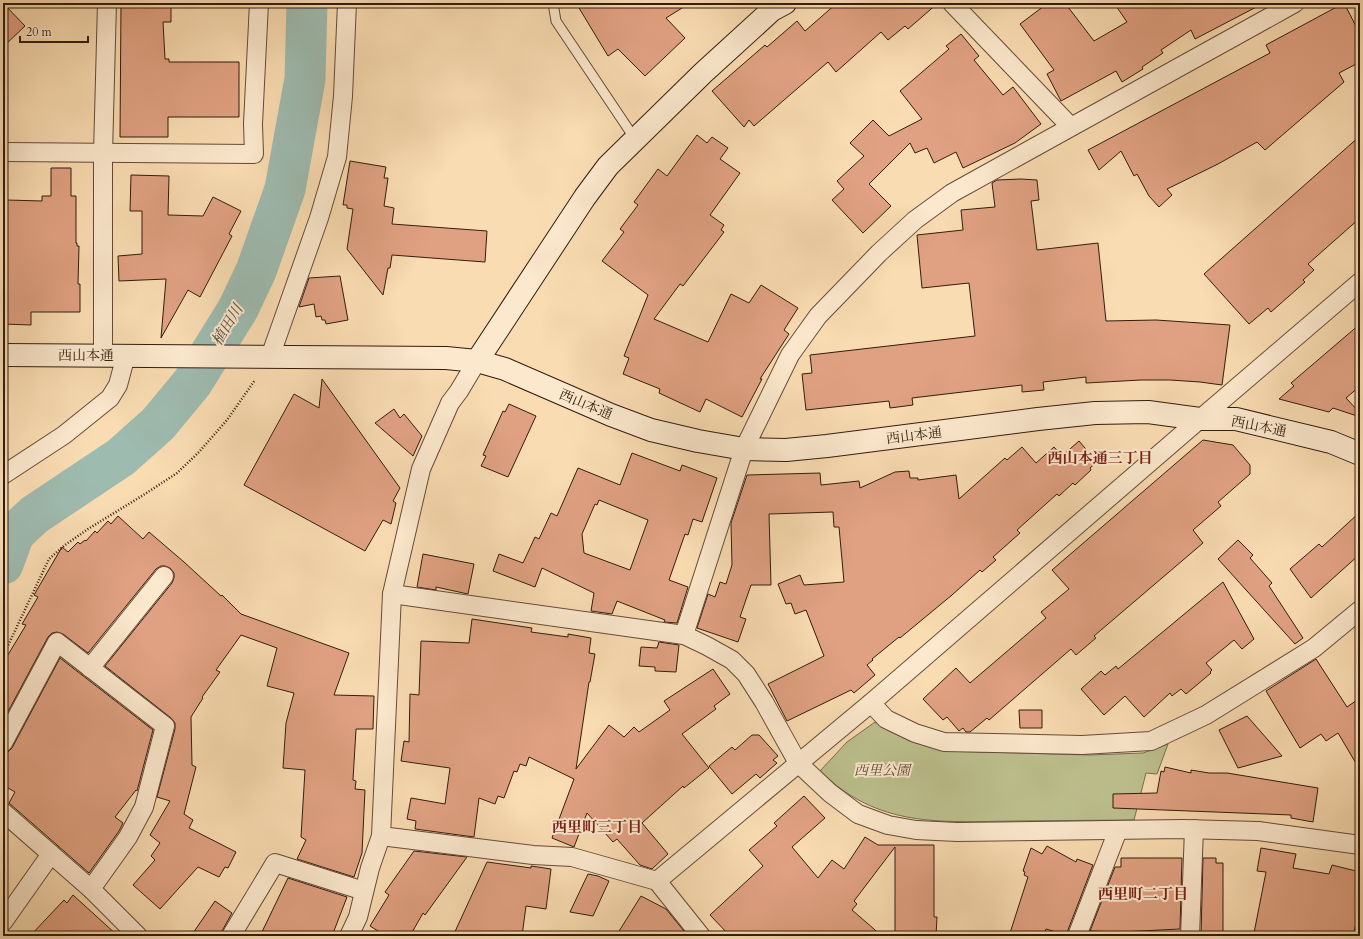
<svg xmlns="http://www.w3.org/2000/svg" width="1363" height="939" font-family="Cardo,'Noto Serif JP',serif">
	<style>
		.green { fill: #bcc08d; stroke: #776e4e }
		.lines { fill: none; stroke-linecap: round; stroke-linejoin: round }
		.river { stroke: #9ebbb0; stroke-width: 41 }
		.building { fill: #e0a182; stroke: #321c0e; fill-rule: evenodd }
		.lane-casing { stroke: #644c37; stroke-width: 11 }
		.street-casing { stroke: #644c37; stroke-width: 20 }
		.secondary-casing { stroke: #321c0e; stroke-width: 24 }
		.path { stroke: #321c0e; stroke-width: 2.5; stroke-dasharray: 1 2; stroke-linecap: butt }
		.lane { stroke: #fce8cd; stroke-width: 9 }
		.street { stroke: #fce8cd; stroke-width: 18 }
		.secondary { stroke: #fce8cd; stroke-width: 22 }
		.labels { text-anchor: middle; stroke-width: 4; stroke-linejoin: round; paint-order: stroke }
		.street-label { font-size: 14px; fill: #321c0e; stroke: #fce8cd }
		.park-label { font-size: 14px; font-style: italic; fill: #5b4d34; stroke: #fce8cd }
		.water-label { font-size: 15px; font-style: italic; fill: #524c3f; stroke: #fce8cd }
		.neighbourhood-label { font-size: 15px; font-weight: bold; fill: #7a1f14; stroke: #fce8cd }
	</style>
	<rect width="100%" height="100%" fill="#fadcb2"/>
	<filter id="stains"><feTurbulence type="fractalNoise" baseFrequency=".005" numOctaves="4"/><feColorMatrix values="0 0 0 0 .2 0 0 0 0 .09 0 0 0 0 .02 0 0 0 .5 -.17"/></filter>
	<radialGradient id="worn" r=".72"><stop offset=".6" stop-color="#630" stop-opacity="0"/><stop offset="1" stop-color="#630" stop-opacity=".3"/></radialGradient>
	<!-- green -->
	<path class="green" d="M875 722 884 728 910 741 947 751 1089 755 1143 753 1168 744 1157 774 1146 773 1134 820C1094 820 1055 821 1015 821 940 822 878 828 820 771L847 742Z"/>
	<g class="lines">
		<!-- river -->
		<path class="river" d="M3 564 14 534 34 515 121 457 158 424 192 383 238 309 256 271 285 189 305 79 307 3"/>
	</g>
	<!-- building -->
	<g class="building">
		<path d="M3 3 25 26 3 47Z"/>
		<path d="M121 3H171V22H163L165 59H169V62H239V117H168V137H120Z"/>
		<path d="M576 3H690L666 18 685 38 645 76 618 49 608 56Z"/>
		<path d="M837 3H938L908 29 905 26 888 40 881 32 836 72 828 62 754 126 749 120 744 127 712 91 765 45 767 47 797 21 805 31Z"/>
		<path d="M1048 3H1065L1094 41 1127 22 1114 3H1264L1195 39 1191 30 1161 50 1163 53 1142 67 1143 69 1122 82 1116 71 1061 101 1047 74 1054 70 1020 24Z"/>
		<path d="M1344 3 1360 34V62L1339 73 1344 82 1265 150 1257 142 1218 164 1167 189 1172 195 1159 207 1149 196 1137 174 1134 176 1121 151 1099 170 1088 150 1270 53 1266 45Z"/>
		<path d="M961 34 979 56 974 60 1003 95 1013 87 1041 124 1015 143 963 168 956 152 934 163 927 148 915 153 910 143 869 184 891 206 863 233 832 200 844 189 837 181 864 156 850 143 873 120 889 136 922 119 900 91 949 49 946 46Z"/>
		<path d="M697 135 707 143 712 137 728 148 720 159 740 173 710 215 724 225 721 230 724 232 683 286 680 284 654 319 708 342 731 294 749 303 761 285 798 308 784 330 789 334 760 379H762L742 417 706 399 700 412 659 393 660 389 623 374 629 358 624 356 648 295 602 261 624 232 620 229 638 205 634 202 658 169 667 176Z"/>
		<path d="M1360 136V218L1308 264 1314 270 1303 280 1305 282 1271 312 1268 308 1249 324 1204 274Z"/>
		<path d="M350 161 386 167 384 178H388L384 206 394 208 392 224 487 231 485 262 392 255 390 268H388L383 295 347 249 353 209 347 208V205H343Z"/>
		<path d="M51 168H71V196H76V243H77V246H79L78 284H80V312H31V325L3 324V261H6L7 200 42 201V196H51Z"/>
		<path d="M131 175 169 176 168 215 203 216 213 197 241 211 229 234 232 236 200 297 188 290 161 338 166 279 119 281 118 256 142 254V211H130Z"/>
		<path d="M1021 179 1037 180 1039 200 1031 201 1037 250 1098 243 1106 321 1156 320 1230 325 1222 385 1200 382 1170 380H1141L1086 383V377L1043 382 1044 390 1022 392V385L912 398 913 405 890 408 889 401 806 410 802 374 812 373 810 355 975 336 969 283 922 288 917 235 963 230 961 210 995 207 992 183 997 180Z"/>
		<path d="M340 276 348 320 326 324 325 320H322L321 316 316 317 314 304 299 307 309 278Z"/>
		<path d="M1360 324V386L1346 398 1360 413V417L1333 408 1329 412 1279 399 1294 386 1291 383Z"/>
		<path d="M322 379 400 488 393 501 396 503 391 524 383 520 365 551 244 485 294 394 319 408Z"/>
		<path d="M509 404 536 416 508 477 481 466 486 456 483 455 503 411 505 412Z"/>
		<path d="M394 409 400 418 404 414 422 436 413 456 375 423Z"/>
		<path d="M1203 440 1233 445 1250 465V474L1218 502 1221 506 1193 530 1203 543 1094 636 1096 638 1076 655 1071 649 989 720 987 718 970 732H966L963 728 959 731 947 717 943 720 923 699 956 668 970 683 1046 618 1041 612 1069 589 1052 570Z"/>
		<path d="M1079 441 1097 462 1090 468 1091 470 1075 485 1073 483 1059 496 1057 494 1017 530 1020 533 993 557 996 560 982 572 980 570 952 595 900 638 899 637 872 659 873 660 867 665 875 675 854 693 851 690 787 721 768 684 824 656 806 610 795 614 791 603 786 604 778 584 800 575 804 585 844 582 839 527H834L833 512 769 514 771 585H751L740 617 746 619 738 642 697 628 708 594 715 597 720 582 726 584 732 565 731 523 747 475 820 473 821 485 859 481 860 488 895 472 909 471 910 478H918V480L956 475 959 499 1005 458 1007 460 1022 447 1036 463 1054 447 1062 456Z"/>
		<path d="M632 453 680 471 682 465 717 478 702 522 693 519 688 535 685 534 669 580 688 587 677 623 664 622 665 620 617 601 612 614 591 611 594 593 542 568 535 587 493 571 499 554 523 563 535 537 539 539 551 513 557 516 578 468 620 485ZM599 500 648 520 630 570 584 553 582 534 595 504 597 505Z"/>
		<path d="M1360 512V554L1311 598 1290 569 1319 544 1322 547Z"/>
		<path d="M118 516 143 539 149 532 184 562 221 596 222 595 241 614 349 653 334 695 374 696 373 729H356L353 780 356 781 355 789 365 790 362 853 354 877 297 859 306 840 301 837 305 770 283 768 286 723 294 693 267 686 277 648 241 635 216 670 220 672 202 697 203 698 191 717 192 765 196 767 184 814 193 820 189 828 236 852 228 868 225 867 219 877 198 867 160 909 133 885 155 860 151 856 160 843 150 835 170 801 157 797 175 729V723L171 718 105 666 172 583 174 578V573L170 568 165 566H161L156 569 88 653 63 634 57 632 52 633 48 637 3 721V663L26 625 22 624 38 597 34 595 62 547 68 552 78 542 80 544 85 540 86 541 95 531 97 533 108 521 111 524Z"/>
		<path d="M1238 540 1253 555 1250 558 1272 583 1269 586 1303 638 1295 644 1218 559Z"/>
		<path d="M423 554 474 564 468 594 436 587V590L417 587Z"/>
		<path d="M1223 582 1254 639 1242 649 1234 640 1206 663 1212 670 1210 672 1211 673 1186 694 1181 689 1172 696 1170 693 1144 717 1125 696 1104 715 1081 689 1101 671 1105 675 1116 666 1118 669Z"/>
		<path d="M472 619 532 628 531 632 568 637V634L591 638 589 653 595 654 590 682H589L576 769 609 725 624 737 634 727 639 732 670 710 664 701 713 669 730 694 714 706 716 709 682 734 709 768 684 788 683 786 642 823 668 854 652 869 640 865 617 839 613 842 587 813 574 847 552 838 574 779 529 757 526 766 520 764 517 772 514 771 504 798 498 796 495 804 479 798 474 837 415 829 416 821 407 819 411 798 445 804 450 768 401 761 404 741 409 742 410 694 419 695 421 641 469 643Z"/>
		<path d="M659 642 679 645 676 672 655 671V667L639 666 641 647 657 648Z"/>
		<path d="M60 658 153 730 137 791 136 790 115 817 123 823 119 831 89 873 9 803 15 792 3 785V753L8 752 12 748Z"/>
		<path d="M1316 659 1347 707 1360 698V770L1338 733 1326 741 1321 734 1300 748 1266 691Z"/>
		<path d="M1019 710H1042V728H1020Z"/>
		<path d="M1247 716 1282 756 1238 768 1219 730Z"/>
		<path d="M752 735H759L778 756 773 760 777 763 760 778 756 774 732 794 709 766 732 747 735 750Z"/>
		<path d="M1165 767 1191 773V770L1209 773H1227L1318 788 1313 822 1291 818V815L1113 808V794L1157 793 1161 771 1164 772Z"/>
		<path d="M804 796 825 818 792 847 818 878 832 860 844 869 865 837 878 845H934V917H937L936 936H895V847L854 901 857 904 852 910 882 936H730L710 915 763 866 749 850 777 826 774 823Z"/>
		<path d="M1047 846 1076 862 1077 859 1093 865 1068 930 1066 935 1046 929 1044 936H1009L1028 877 1024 875 1025 872 1023 871 1031 848 1042 854Z"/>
		<path d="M1261 848 1296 854 1293 868 1329 874 1332 865 1360 872V906L1353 936H1268L1254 933 1266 872 1257 871Z"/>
		<path d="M414 851 467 857 425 915 423 913 410 936H386L370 926 389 895 385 892Z"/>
		<path d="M1121 858H1182L1180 929 1121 932 1090 931 1115 867H1121Z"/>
		<path d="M1203 858H1216V863H1223V936H1201Z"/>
		<path d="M487 862 531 868V866L551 869 546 909 526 906 522 936H453Z"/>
		<path d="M588 874 598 876 609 881 593 916 570 912Z"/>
		<path d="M288 878 347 897 332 936H260Z"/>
		<path d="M73 895 118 936H30L64 900 67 903Z"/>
		<path d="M641 896 666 909 688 936H616Z"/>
		<path d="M215 901 232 913 222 931 221 936H191Z"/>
	</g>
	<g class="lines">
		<defs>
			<path id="lane" d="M553 3 556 21 635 139"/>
			<g id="street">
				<path d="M952 3 1070 126"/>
				<path d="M3 152 254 154 253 124 259 3"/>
				<path d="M103 355V153L107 3"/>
				<path d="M270 357 319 218 337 157 343 96 347 3"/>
				<path d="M3 475 64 435 110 398 118 385 126 355"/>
				<path d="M392 594 684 635 707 646 732 660 746 674 764 702 798 763 830 793 858 814 888 825 916 830 957 832 1183 829 1258 831 1360 845"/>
				<path d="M684 635 744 449 790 355 818 316 879 253 915 220 952 193 1295 3"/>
				<path d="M90 668 164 576"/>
				<path d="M871 703 886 719 915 733 944 742 1082 745 1151 741 1206 715 1314 648 1360 610"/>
				<path d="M3 743 57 642 165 726 144 807 128 837 91 889"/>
				<path d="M3 812 91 889 138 936"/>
				<path d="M381 836 533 855 572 857 657 881 701 936"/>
				<path d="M657 881 871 703 1200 419 1360 282"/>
				<path d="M3 922 51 854"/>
				<path d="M231 936 275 863 364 891"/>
				<path d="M349 936 358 917 370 868 381 836 392 594 421 469 450 403 459 391 477 361"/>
				<path d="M1077 936 1118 830"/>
				<path d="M1190 936 1194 829"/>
			</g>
			<g id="secondary">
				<path d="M3 355 446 358 477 361 505 369 611 415 651 430 698 441 744 449 786 450 827 446 1038 419 1095 413 1148 412 1200 419H1236L1331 442 1360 454"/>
				<path d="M477 361 585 197 608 166 703 73 772 10 785 3"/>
			</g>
		</defs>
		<!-- lane casing -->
		<use href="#lane" class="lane-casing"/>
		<!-- street casing -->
		<use href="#street" class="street-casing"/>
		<!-- secondary casing -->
		<use href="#secondary" class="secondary-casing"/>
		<!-- path -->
		<path class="path" d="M3 656 49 559 65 545 88 529 145 494 177 473 199 452 227 420 255 380"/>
		<!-- lane -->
		<use href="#lane" class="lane"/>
		<!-- street -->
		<use href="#street" class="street"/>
		<!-- secondary -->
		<use href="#secondary" class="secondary"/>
	</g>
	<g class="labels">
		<!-- street labels -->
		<g class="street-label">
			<text x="86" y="360">西山本通</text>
			<text transform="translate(586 404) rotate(23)" y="5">西山本通</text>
			<text transform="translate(1259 426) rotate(11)" y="5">西山本通</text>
			<text transform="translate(914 435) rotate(-7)" y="5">西山本通</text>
		</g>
		<!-- park labels -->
		<g class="park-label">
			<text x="882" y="775">西里公園</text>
		</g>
		<!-- water labels -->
		<g class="water-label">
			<text transform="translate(227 325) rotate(-59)" y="5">植田川</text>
		</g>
		<!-- neighbourhood labels -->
		<g class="neighbourhood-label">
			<text x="1100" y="463">西山本通三丁目</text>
			<text x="597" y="832">西里町三丁目</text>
			<text x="1143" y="899">西里町二丁目</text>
		</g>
	</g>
	<!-- margin -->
	<rect width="1363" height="939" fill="none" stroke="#fadcb2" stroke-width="16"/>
	<rect x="4" y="4" width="1355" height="931" fill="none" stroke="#321c0e" stroke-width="2"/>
	<rect x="8" y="8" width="1347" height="923" fill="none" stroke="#321c0e"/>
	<!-- scale -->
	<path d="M20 36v6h68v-6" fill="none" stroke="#321c0e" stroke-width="2"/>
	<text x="26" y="36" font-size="12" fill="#321c0e" stroke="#fce8cd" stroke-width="3" paint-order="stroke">20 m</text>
	<rect width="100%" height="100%" filter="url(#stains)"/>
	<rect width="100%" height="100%" fill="url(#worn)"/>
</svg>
